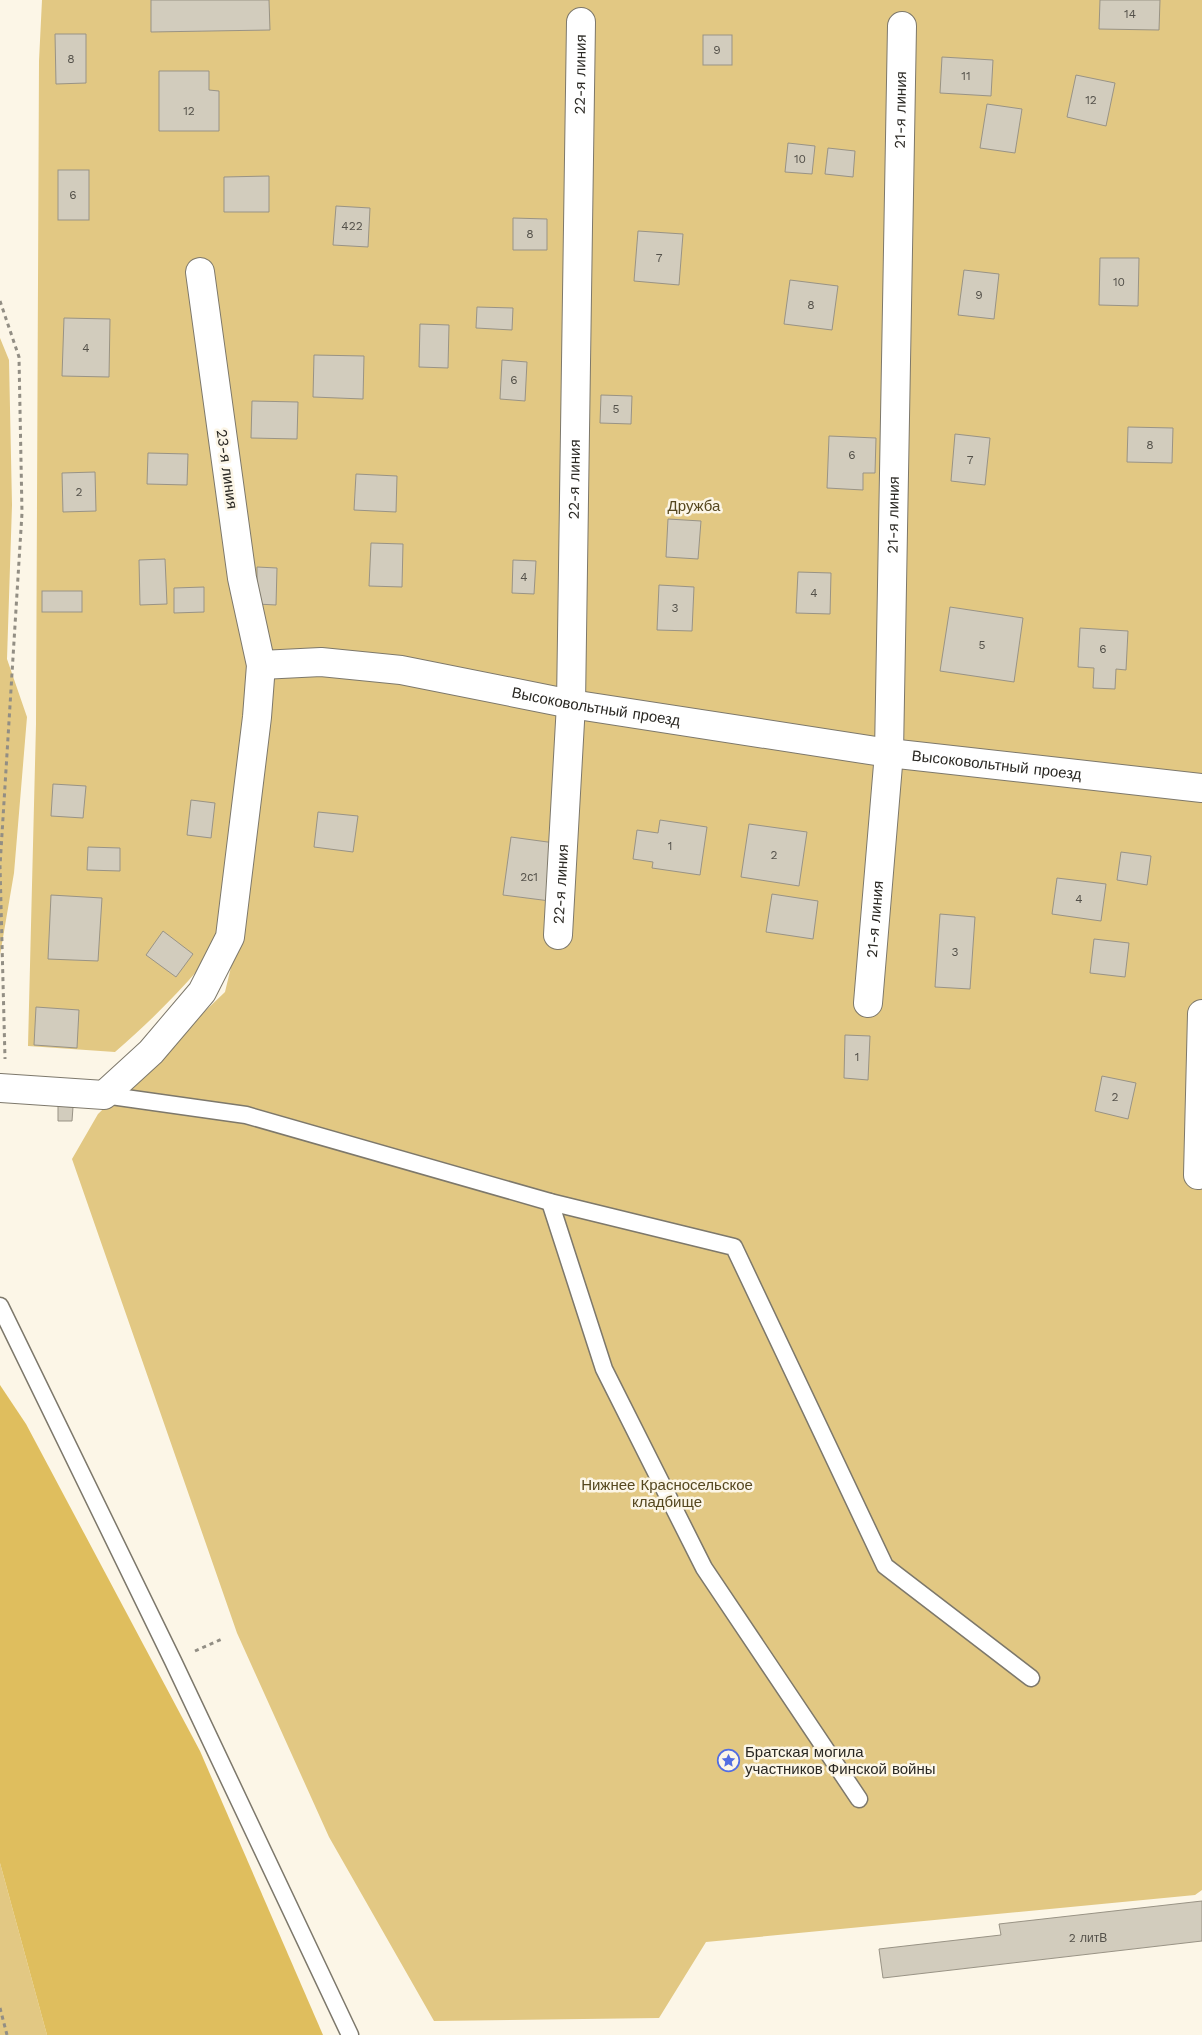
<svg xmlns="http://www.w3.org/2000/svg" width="1202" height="2035" font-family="'Work Sans',sans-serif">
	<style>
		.green { fill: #e2c883 }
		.forest { fill: #dfbe5e }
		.building { fill: #d2ccbd; stroke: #999385 }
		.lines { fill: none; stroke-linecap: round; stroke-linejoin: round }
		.lane-casing { stroke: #7d786b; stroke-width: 19 }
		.street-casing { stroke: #7d786b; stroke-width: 30 }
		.path { stroke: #928e84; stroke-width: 3; stroke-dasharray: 4 4; stroke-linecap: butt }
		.lane { stroke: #fff; stroke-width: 16 }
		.street { stroke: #fff; stroke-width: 28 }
		.labels { text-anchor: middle; stroke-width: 5; stroke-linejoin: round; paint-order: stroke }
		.number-label { font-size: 12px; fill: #54514a }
		.street-label { font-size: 15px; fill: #2a2823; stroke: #fcf6e7 }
		.park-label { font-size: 15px; fill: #55471f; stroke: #fcf6e7 }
		.poi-label { font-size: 15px; fill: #2a2823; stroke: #fcf6e7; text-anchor: start }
	</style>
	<rect width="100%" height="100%" fill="#fcf6e7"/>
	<!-- green -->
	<g class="green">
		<path d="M42 0H1202V1890L1195 1895 706 1942 659 2018 434 2021 329 1837 237 1633 72 1159 98 1114 225 992 244 913C204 966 165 1009 115 1052L28 1046 36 724 39 61Z"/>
		<path d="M0 338 9 360 12 505 7 659 27 717 14 873 0 955Z"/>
		<path d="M0 1863 47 2035H0Z"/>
	</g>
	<!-- forest -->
	<path class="forest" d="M0 1385 26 1424 200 1751 323 2035H47L0 1863Z"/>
	<!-- building -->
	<g class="building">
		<path d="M151 0H269L270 30 151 32Z"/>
		<path d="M1100 0H1160L1159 30 1099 29Z"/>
		<path d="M55 34H86V83L56 84Z"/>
		<rect x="703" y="35" width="29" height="30"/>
		<path d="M942 57 993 60 991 96 940 93Z"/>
		<path d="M159 71H209V90L219 91V131H159Z"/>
		<path d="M1076 75 1115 83 1106 126 1067 117Z"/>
		<path d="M987 104 1022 109 1015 153 980 148Z"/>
		<path d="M788 143 815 146 812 174 785 172Z"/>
		<path d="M828 148 855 151 853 177 825 174Z"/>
		<rect x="58" y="170" width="31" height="50"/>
		<path d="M269 176V212H224V177Z"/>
		<path d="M336 206 370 208 368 247 333 245Z"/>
		<path d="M513 218 547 219V250H513Z"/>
		<path d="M638 231 683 234 679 285 634 281Z"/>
		<path d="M1100 258H1139L1138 306 1099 305Z"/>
		<path d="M964 270 999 274 994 319 958 315Z"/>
		<path d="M790 280 838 286 832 330 784 324Z"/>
		<path d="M477 307 513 308 512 330 476 328Z"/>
		<path d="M64 318 110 319 109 377 62 376Z"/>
		<path d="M420 324 449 325 448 368 419 367Z"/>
		<path d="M314 355 364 356 363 399 313 397Z"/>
		<path d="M502 360 527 362 525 401 500 399Z"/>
		<path d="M601 395 632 396 631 424 600 423Z"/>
		<path d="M252 401 298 402 297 439 251 438Z"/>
		<path d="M1128 427 1173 428 1172 463 1127 462Z"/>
		<path d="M955 434 990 438 985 485 951 481Z"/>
		<path d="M829 436 876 438 875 473H863V490L827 488Z"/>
		<path d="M148 453 188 454 187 485 147 484Z"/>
		<path d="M95 472 96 511 63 512 62 473Z"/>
		<path d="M356 474 397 476 396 512 354 510Z"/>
		<path d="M668 519 701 521 698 559 666 557Z"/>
		<path d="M371 543 403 544 402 587 369 586Z"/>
		<path d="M165 559 167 604 140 605 139 560Z"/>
		<path d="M513 560 536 561 534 594 512 593Z"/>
		<path d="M257 567 277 568 276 605 257 604Z"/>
		<path d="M798 572 831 573 830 614 796 613Z"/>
		<path d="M659 585 694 587 692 631 657 630Z"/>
		<path d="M204 587V612L174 613V588Z"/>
		<rect x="42" y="591" width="40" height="21"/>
		<path d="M950 607 1023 618 1014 682 940 671Z"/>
		<path d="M1080 628 1128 631 1126 670 1116 669 1115 689 1093 688 1094 668 1078 667Z"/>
		<path d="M53 784 86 786 83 818 51 816Z"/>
		<path d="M191 800 215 803 211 838 187 835Z"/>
		<path d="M318 812 358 816 353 852 314 847Z"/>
		<path d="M660 820 707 827 700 875 652 868 653 862 633 859 637 830 658 833Z"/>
		<path d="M749 824 807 832 799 886 741 877Z"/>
		<path d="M511 837 555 843 550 901 503 895Z"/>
		<path d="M88 847 120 848V871L87 870Z"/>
		<path d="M1121 852 1151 856 1147 885 1117 880Z"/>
		<path d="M1057 878 1106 884 1101 921 1052 914Z"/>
		<path d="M772 894 818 901 813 939 766 932Z"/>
		<path d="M51 895 102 898 98 961 48 959Z"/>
		<path d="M940 914 975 917 970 989 935 987Z"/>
		<path d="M163 931 193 954 176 977 146 955Z"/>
		<path d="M1094 939 1129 943 1125 977 1090 973Z"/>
		<path d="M36 1007 79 1010 77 1048 34 1045Z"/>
		<path d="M845 1035 870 1036 868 1080 844 1078Z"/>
		<path d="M1102 1076 1136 1083 1128 1119 1095 1111Z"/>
		<path d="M58 1106 73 1107 72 1121H58Z"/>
		<path d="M1202 1901V1941L883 1978 879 1949 1001 1935 999 1924Z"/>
	</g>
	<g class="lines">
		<defs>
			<g id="lane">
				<path d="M104 1095 246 1115 550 1202 734 1247 885 1566 1031 1678"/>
				<path d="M550 1202 604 1369 704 1568 859 1799"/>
				<path d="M0 1306 173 1661 350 2035"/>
			</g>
			<g id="street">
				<path id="s1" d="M261 665 321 662 401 670 571 704 889 753 1202 788"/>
				<path id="s2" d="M558 935 571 704 581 22"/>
				<path id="s3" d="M868 1003 889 753 902 26"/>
				<path d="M0 1088 104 1095 151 1052 202 992 230 937 257 717 261 665 242 578 200 272"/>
				<path d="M1198 1175 1202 1014"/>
			</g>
		</defs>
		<!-- lane casing -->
		<use href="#lane" class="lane-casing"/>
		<!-- street casing -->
		<use href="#street" class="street-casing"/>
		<!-- path -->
		<g class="path">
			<path d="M0 301 19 357 22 513 0 866 5 1059"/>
			<path d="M195 1651 222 1639"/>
			<path d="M0 2008 7 2035"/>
		</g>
		<!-- lane -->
		<use href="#lane" class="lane"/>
		<!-- street -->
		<use href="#street" class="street"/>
	</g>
	<!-- icons -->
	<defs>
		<symbol id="sight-ring" viewBox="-11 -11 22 22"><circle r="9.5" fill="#fcf6e7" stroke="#526de2" stroke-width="1.5"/><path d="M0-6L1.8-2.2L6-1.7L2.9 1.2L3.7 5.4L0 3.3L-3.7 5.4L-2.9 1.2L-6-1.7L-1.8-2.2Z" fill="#526de2"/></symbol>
	</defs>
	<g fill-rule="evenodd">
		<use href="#sight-ring" x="716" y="1748" width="25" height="25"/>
	</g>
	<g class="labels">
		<!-- number labels -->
		<g class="number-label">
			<text x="1130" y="18">14</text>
			<text x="717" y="54">9</text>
			<text x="71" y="63">8</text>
			<text x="966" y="80">11</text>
			<text x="1091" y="104">12</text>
			<text x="189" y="115">12</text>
			<text x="800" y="163">10</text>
			<text x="73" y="199">6</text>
			<text x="352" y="230">422</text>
			<text x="530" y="238">8</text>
			<text x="659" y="262">7</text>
			<text x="1119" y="286">10</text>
			<text x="979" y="299">9</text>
			<text x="811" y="309">8</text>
			<text x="86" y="352">4</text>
			<text x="514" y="384">6</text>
			<text x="616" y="413">5</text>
			<text x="1150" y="449">8</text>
			<text x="852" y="459">6</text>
			<text x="970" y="464">7</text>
			<text x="79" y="496">2</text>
			<text x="524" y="581">4</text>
			<text x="814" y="597">4</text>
			<text x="675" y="612">3</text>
			<text x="982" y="649">5</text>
			<text x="1103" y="653">6</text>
			<text x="670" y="850">1</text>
			<text x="774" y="859">2</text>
			<text x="529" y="881">2с1</text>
			<text x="1079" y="903">4</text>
			<text x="955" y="956">3</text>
			<text x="857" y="1061">1</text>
			<text x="1115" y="1101">2</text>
			<text x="1088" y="1942">2 литВ</text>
		</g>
		<!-- street labels -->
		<g class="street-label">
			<text dy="5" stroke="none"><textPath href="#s2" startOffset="861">22-я линия</textPath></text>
			<text dy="5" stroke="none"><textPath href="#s3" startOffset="894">21-я линия</textPath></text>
			<text transform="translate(227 469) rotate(82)" y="5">23-я линия</text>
			<text dy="5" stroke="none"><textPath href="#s2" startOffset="456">22-я линия</textPath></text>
			<text dy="5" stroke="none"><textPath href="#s3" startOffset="489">21-я линия</textPath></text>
			<text dy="5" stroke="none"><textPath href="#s1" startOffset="339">Высоковольтный проезд</textPath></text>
			<text dy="5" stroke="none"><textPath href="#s1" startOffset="744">Высоковольтный проезд</textPath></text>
			<text dy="5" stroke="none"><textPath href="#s2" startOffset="51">22-я линия</textPath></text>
			<text dy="5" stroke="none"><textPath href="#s3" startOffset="84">21-я линия</textPath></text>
		</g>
		<!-- park labels -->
		<g class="park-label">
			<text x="694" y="511">Дружба</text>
			<text x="667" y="1490">Нижнее Красносельское<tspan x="667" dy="17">кладбище</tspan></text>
		</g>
		<!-- poi labels -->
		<g class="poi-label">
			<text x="745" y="1757">Братская могила<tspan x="745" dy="17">участников Финской войны</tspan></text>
		</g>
	</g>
</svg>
